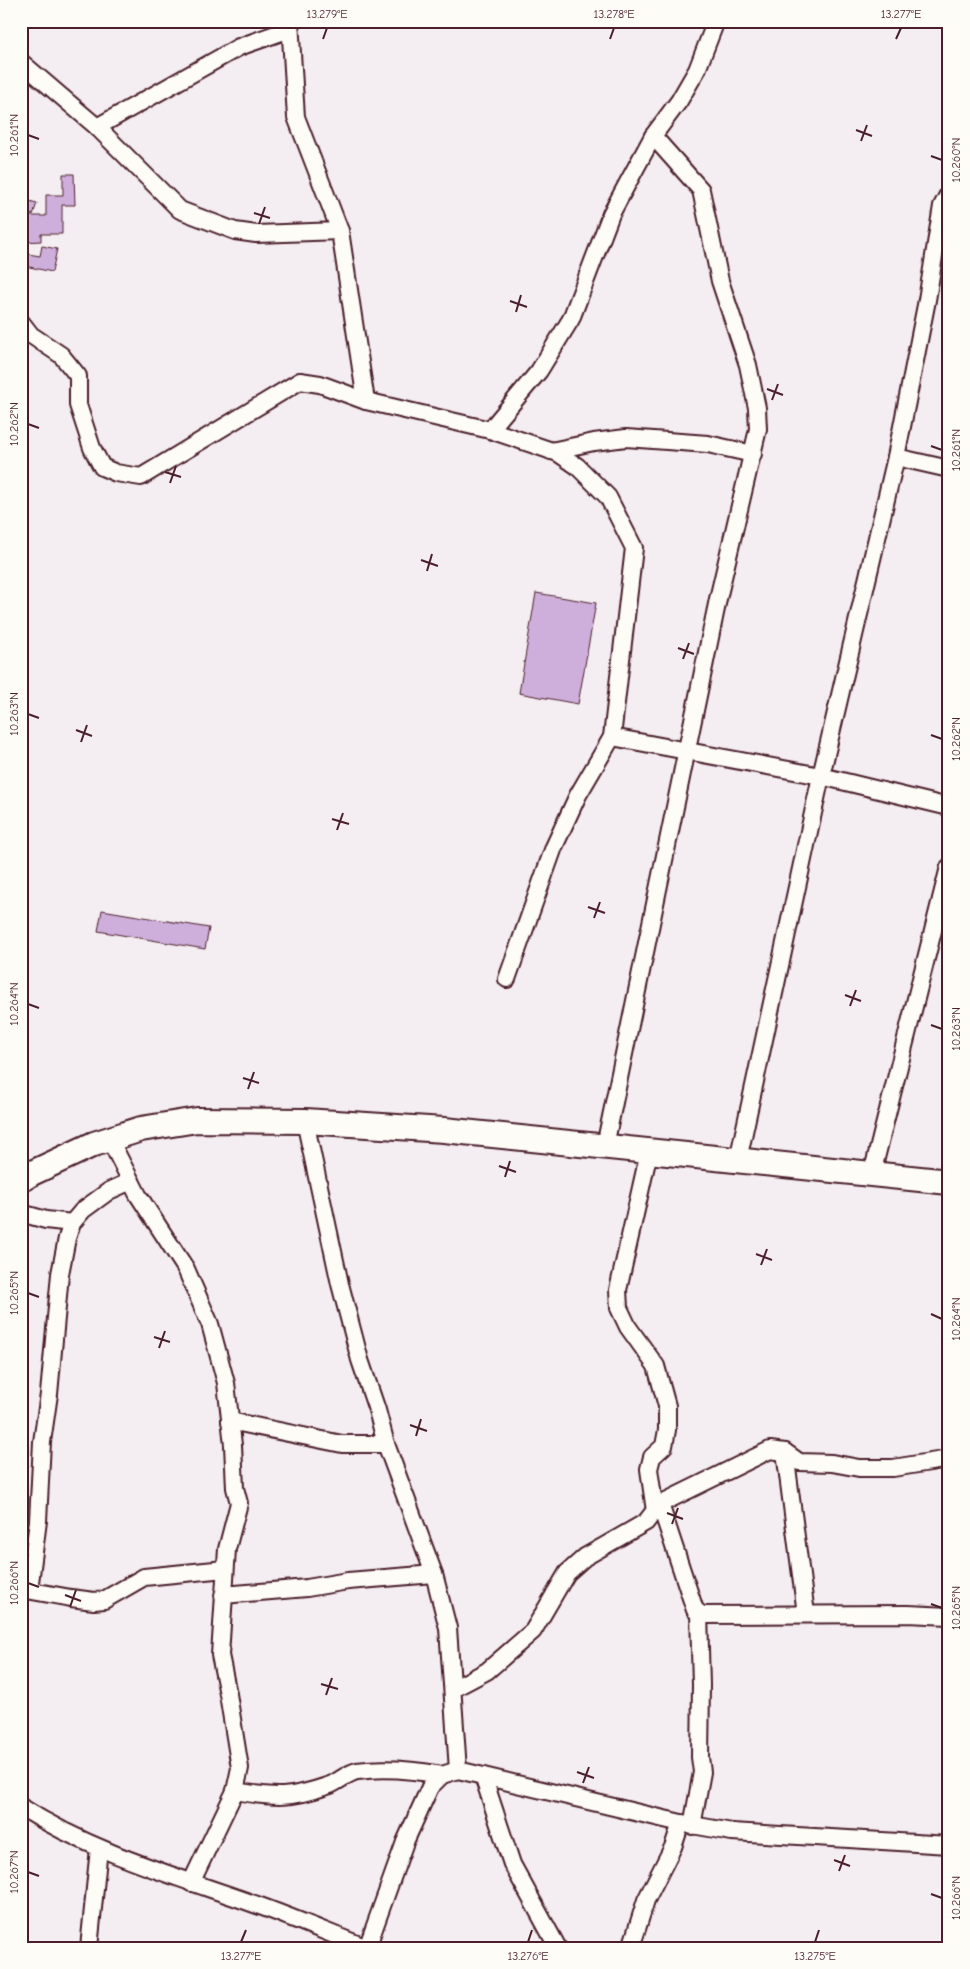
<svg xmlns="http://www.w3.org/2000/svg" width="970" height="1969" font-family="'Comic Neue',sans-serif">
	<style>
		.building { fill: #ceafdb; stroke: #4a1f2b }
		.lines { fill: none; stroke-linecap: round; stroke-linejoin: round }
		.minor-casing { stroke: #4a1f2b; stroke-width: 20 }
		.secondary-casing { stroke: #4a1f2b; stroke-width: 28 }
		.minor { stroke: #fdfcf7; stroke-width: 16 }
		.secondary { stroke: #fdfcf7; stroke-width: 24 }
		.ticks { fill: none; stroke: #4a1f2b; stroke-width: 2 }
		.neatline { fill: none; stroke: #4a1f2b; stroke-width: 2 }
		.ticks-label { font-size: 12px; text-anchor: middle; fill: #4a1f2b }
	</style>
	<rect width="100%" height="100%" fill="#f4edf1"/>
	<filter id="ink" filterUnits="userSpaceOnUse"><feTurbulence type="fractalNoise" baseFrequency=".02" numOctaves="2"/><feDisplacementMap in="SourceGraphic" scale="10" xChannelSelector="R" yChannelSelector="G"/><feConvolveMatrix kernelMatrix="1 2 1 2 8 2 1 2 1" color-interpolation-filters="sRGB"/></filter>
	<g filter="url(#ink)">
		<!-- building -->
		<g class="building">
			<path d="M63 174H74L75 205H62V234H41V241L23 242V216H46V195H63Z"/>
			<path d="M21 199 37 203 33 215 21 212Z"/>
			<path d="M42 246 57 249 52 272 25 266 28 254 40 256Z"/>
			<path d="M536 593 596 603 578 704 519 693Z"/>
			<path d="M102 910 209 928 205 949 98 931Z"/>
		</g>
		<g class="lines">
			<defs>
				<g id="minor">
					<path d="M290 21 296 117 340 231 366 401"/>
					<path d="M21 62 97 127 180 210 235 231 256 234 340 231"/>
					<path d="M97 127 239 47 290 29"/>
					<path d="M21 322 31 335 61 355 78 376V405L92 448 102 467 116 473 141 477 300 381 320 384 366 401 490 430 558 453 577 466 608 497 634 548 612 737 578 795 554 847 507 979"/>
					<path d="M490 430 539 371 571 319 611 214 653 136 679 101 697 70 716 21"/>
					<path d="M551 451 594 442 626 438 708 444 753 454"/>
					<path d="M896 457 949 469"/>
					<path d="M612 737 821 776 949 807"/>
					<path d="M305 1121 340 1284 360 1360 377 1410 386 1444 434 1574 448 1628 458 1770"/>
					<path d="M110 1140 138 1195 186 1269 210 1324 226 1383 233 1445 235 1488 239 1503 227 1549 220 1655 228 1694 240 1768 235 1791 191 1883"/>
					<path d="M605 1146 718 599 758 429 757 408 748 365 720 281 701 190 653 136"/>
					<path d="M649 1152 618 1290 619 1308 628 1327 656 1366 667 1406V1430L664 1446 652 1457 649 1469 655 1511"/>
					<path d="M738 1160 821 776 896 457 927 300 942 206 949 193"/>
					<path d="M872 1174 949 867"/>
					<path d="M21 1213 46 1220 72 1223"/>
					<path d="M230 1421 342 1444H386"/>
					<path d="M785 1452 806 1614"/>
					<path d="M660 1504 695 1610 699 1613 701 1685 700 1757 702 1772 692 1826"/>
					<path d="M21 1589 71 1598 94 1601 104 1600 144 1577 225 1569"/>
					<path d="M29 1590 38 1521 42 1442 49 1394 60 1274 67 1238 72 1223 83 1210 109 1191 131 1181"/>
					<path d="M223 1595 307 1588 348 1581 434 1574"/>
					<path d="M699 1613 702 1615 908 1614 949 1616"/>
					<path d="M453 1689 487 1671 533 1631 567 1573 585 1557 646 1522 660 1504 770 1450 785 1452 799 1462 832 1463 859 1468H893L949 1459"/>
					<path d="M483 1776 512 1864 558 1948"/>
					<path d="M235 1791C276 1798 290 1799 330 1785 339 1781 348 1773 357 1771 386 1767 414 1770 442 1775"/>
					<path d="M21 1807C95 1854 179 1877 260 1906 296 1919 331 1934 367 1948"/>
					<path d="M89 1948 99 1848"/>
					<path d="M367 1948 405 1842 430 1787 442 1775 458 1770 681 1823 732 1832 949 1845"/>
					<path d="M631 1948 646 1900 673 1847 681 1823"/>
				</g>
				<path id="secondary" d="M21 1180 32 1173 94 1144 141 1129 197 1120 305 1121 444 1130 949 1182"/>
			</defs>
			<!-- minor casing -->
			<use href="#minor" class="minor-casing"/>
			<!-- secondary casing -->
			<use href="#secondary" class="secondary-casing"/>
			<!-- minor -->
			<use href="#minor" class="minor"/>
			<!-- secondary -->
			<use href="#secondary" class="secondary"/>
		</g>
	</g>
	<!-- ticks -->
	<path class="ticks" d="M323 39 327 28M610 39 614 28M896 39 901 28M856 130 872 136M28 135 39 139M861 141 867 125M931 156 942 160M254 213 270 218M259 224 265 207M510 301 527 307M516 312 521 295M767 389 783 395M772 400 778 384M28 424 39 428M931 446 942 450M165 472 181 477M170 483 176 466M421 560 438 566M427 571 432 554M678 648 694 654M683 659 689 643M28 714 39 718M76 730 92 736M931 735 942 739M81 742 87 725M332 819 349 824M337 830 343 813M588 907 605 913M594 918 600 902M845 995 861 1001M28 1004 39 1008M850 1006 856 990M931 1025 942 1029M243 1078 259 1083M248 1089 254 1072M499 1166 516 1172M505 1177 510 1161M756 1254 772 1260M761 1265 767 1249M28 1293 39 1297M931 1314 942 1319M154 1337 170 1342M159 1348 165 1331M410 1425 427 1431M416 1436 421 1419M667 1513 683 1519M672 1524 678 1508M28 1583 39 1587M65 1595 81 1601M931 1604 942 1608M70 1607 76 1590M321 1684 338 1689M326 1695 332 1678M577 1772 594 1778M583 1783 589 1767M834 1860 850 1866M839 1871 845 1855M28 1872 39 1876M931 1894 942 1898M241 1942 246 1930M528 1942 532 1930M815 1942 819 1930"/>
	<!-- margin -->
	<rect width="970" height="1969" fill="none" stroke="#fdfcf7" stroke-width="55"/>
	<rect x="28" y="28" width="914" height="1914" class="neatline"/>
	<g class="ticks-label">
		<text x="327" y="18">13.279°E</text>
		<text x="614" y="18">13.278°E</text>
		<text x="901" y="18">13.277°E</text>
		<text transform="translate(14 135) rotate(-90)" y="4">10.261°N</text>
		<text transform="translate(956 160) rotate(-90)" y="4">10.260°N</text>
		<text transform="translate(14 424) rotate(-90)" y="4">10.262°N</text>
		<text transform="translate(956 450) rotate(-90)" y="4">10.261°N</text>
		<text transform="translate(14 714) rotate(-90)" y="4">10.263°N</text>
		<text transform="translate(956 739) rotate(-90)" y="4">10.262°N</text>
		<text transform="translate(14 1004) rotate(-90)" y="4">10.264°N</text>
		<text transform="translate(956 1029) rotate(-90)" y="4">10.263°N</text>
		<text transform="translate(14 1293) rotate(-90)" y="4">10.265°N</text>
		<text transform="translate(956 1319) rotate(-90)" y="4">10.264°N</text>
		<text transform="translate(14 1583) rotate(-90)" y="4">10.266°N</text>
		<text transform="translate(956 1608) rotate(-90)" y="4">10.265°N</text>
		<text transform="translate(14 1872) rotate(-90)" y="4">10.267°N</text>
		<text transform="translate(956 1898) rotate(-90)" y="4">10.266°N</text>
		<text x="241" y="1960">13.277°E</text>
		<text x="528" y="1960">13.276°E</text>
		<text x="815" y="1960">13.275°E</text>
	</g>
</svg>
